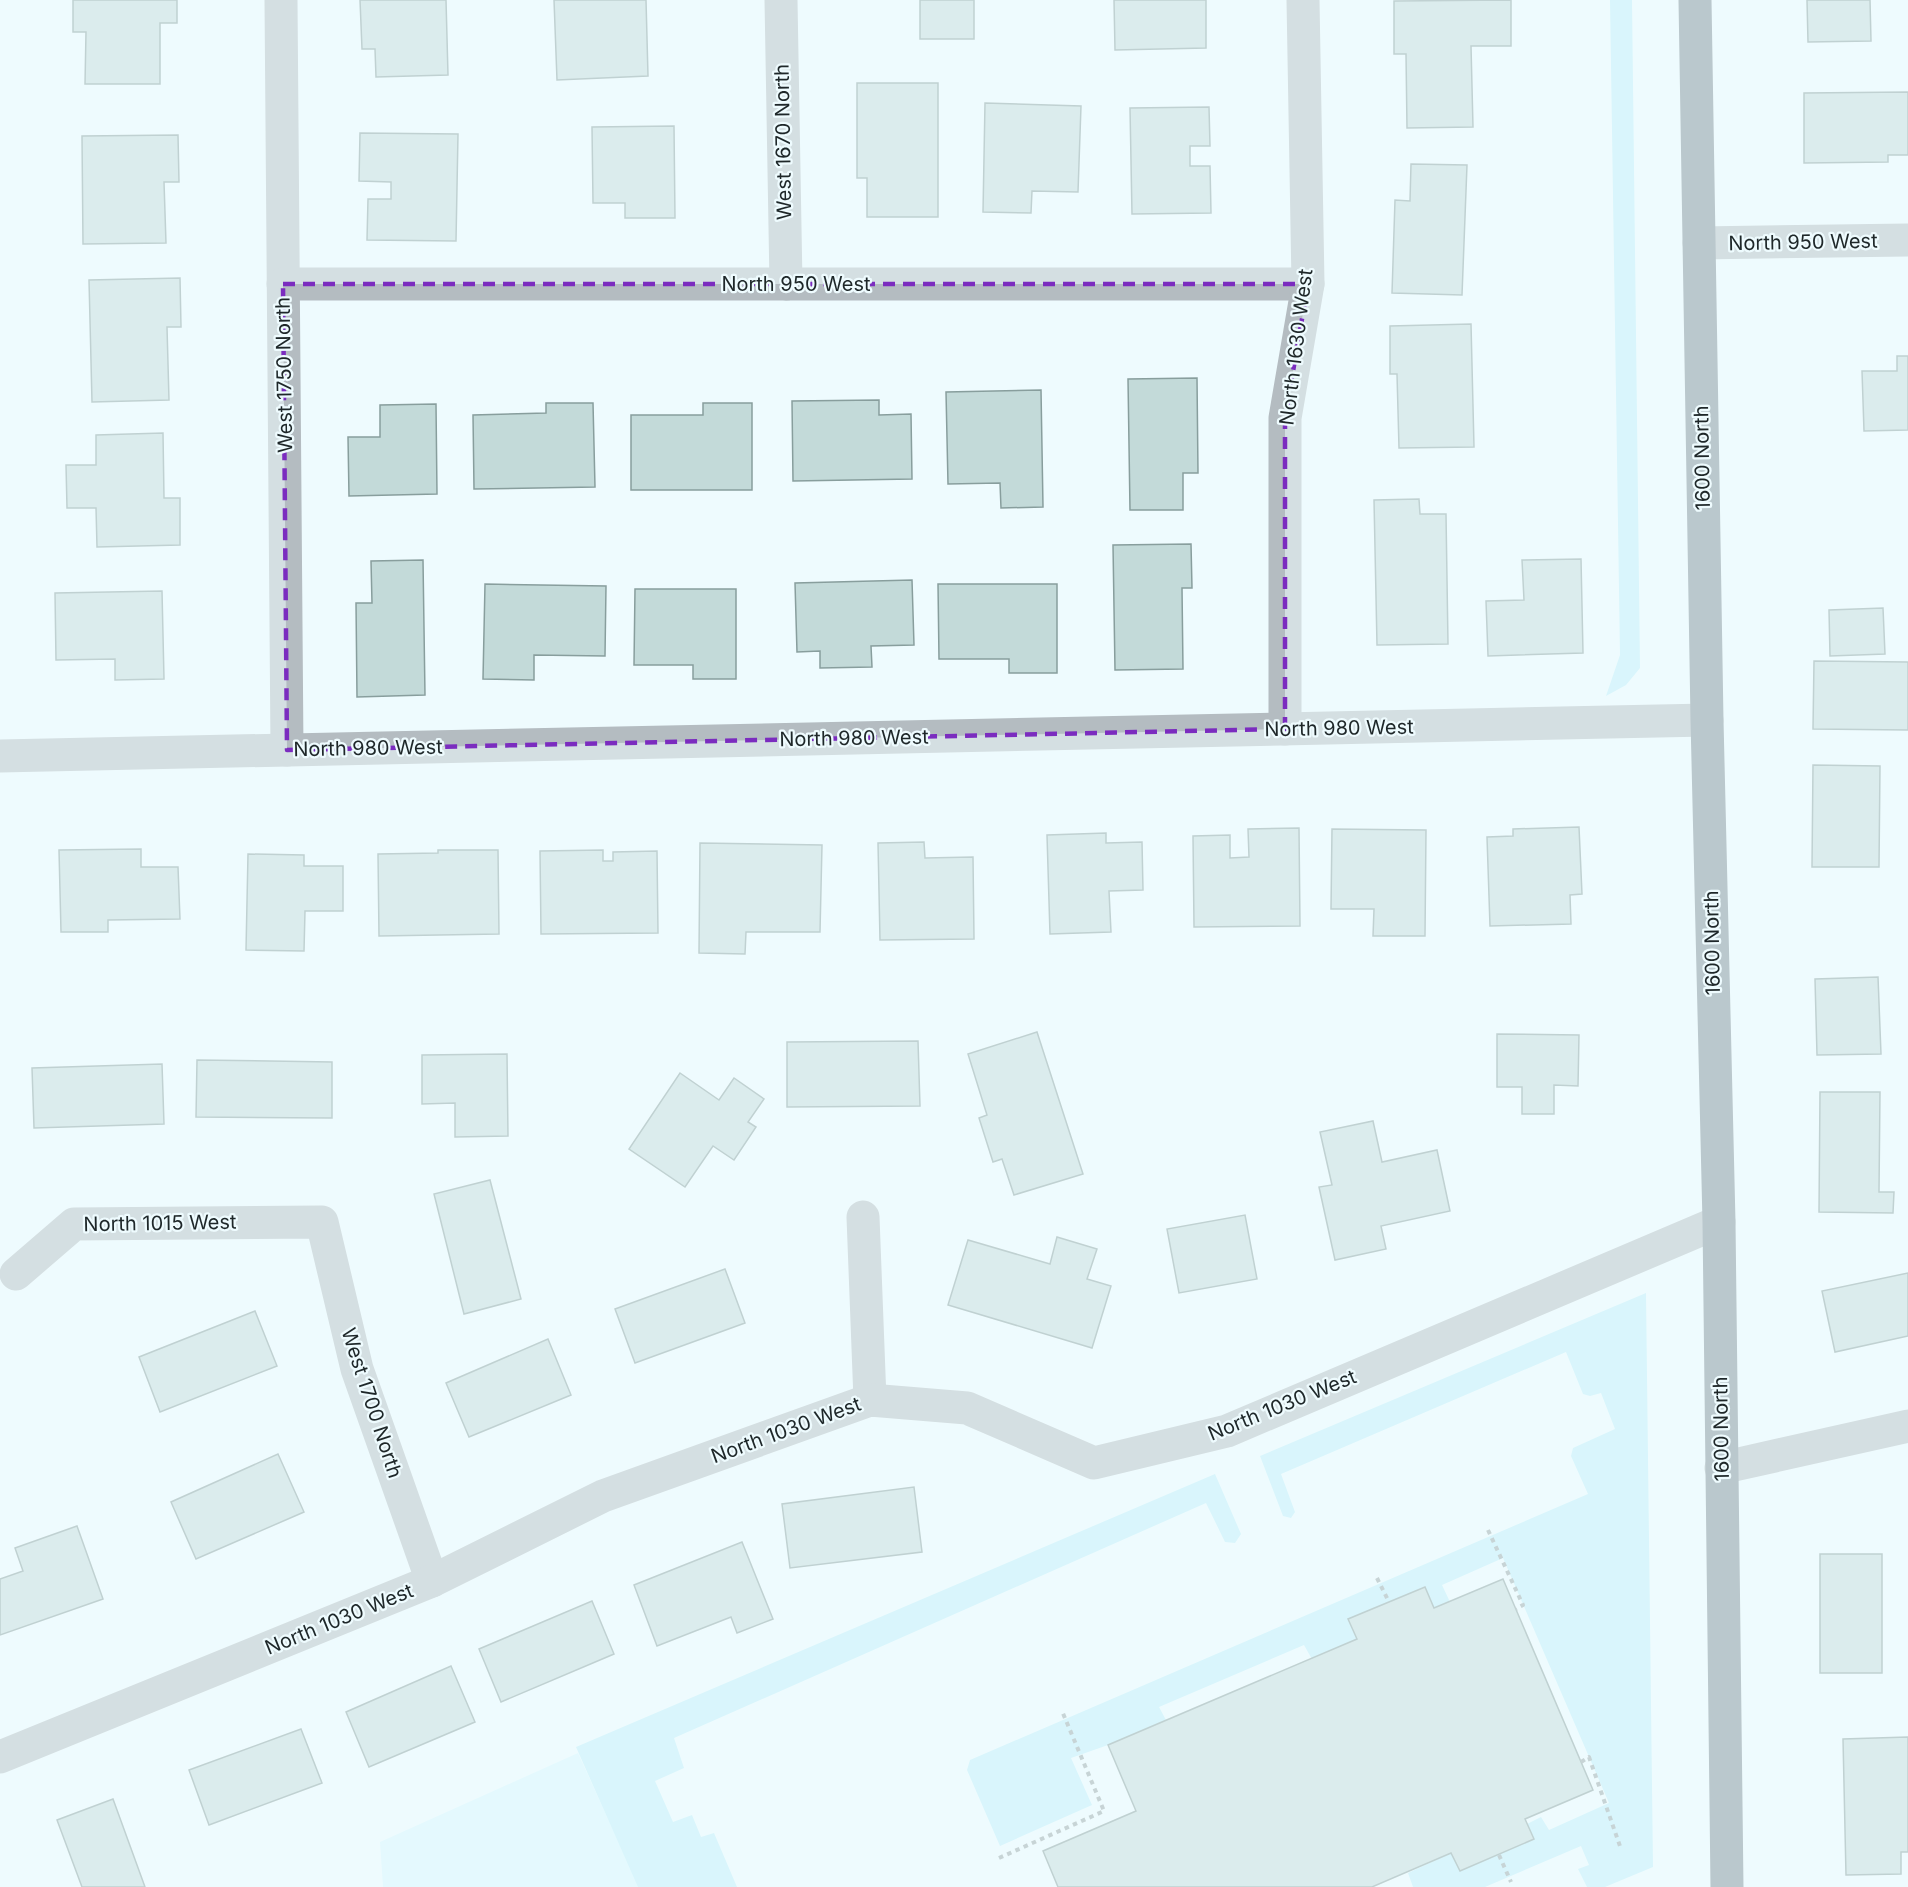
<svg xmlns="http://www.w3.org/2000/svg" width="1908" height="1887" font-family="Inter,sans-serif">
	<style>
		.built { fill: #d7f7ff }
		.green { fill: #beeefa }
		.building { fill: #c3dad9; stroke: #889e9d; stroke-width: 1.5 }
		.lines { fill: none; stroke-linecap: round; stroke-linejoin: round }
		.path { stroke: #98a4a6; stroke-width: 4; stroke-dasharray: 4.5 4.5; stroke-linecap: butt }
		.minor { stroke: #b4bcc1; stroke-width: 33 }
		.major { stroke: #7b8992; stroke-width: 33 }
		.marked { fill: none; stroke: #7b2cbf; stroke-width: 4.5; stroke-dasharray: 12 8; stroke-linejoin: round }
		.labels { text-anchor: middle; stroke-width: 4.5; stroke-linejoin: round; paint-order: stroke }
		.street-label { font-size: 20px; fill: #1e2729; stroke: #eefbfe }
	</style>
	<rect width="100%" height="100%" fill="#eefbfe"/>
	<!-- built -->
	<path class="built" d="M578 1753 639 1887H383L380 1842Z"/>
	<!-- green -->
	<g class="green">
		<path d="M1610 0H1632L1640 668 1626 685 1606 696 1620 655Z"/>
		<path d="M1646 1293 1653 1867 1605 1887H1587L1578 1869 1589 1865 1581 1846 1485 1887H1413L1408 1873 1451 1853 1460 1871 1533 1839 1525 1825 1541 1817 1549 1830 1609 1803 1503 1558 1442 1585 1450 1602 1434 1608 1425 1587 1349 1619 1357 1639 1313 1661 1304 1645 1159 1707 1166 1720 1108 1745 1071 1758 1092 1805 1000 1846 967 1770 970 1760 1588 1494 1571 1456 1573 1448 1615 1429 1601 1393 1590 1396 1583 1394 1566 1352 1281 1474 1295 1512 1291 1518 1283 1516 1260 1456Z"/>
		<path d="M1215 1474 1241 1534 1235 1543 1225 1542 1206 1503 674 1738 684 1768 655 1781 673 1822 692 1815 701 1837 714 1833 737 1887H638L576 1747Z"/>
	</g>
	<!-- building -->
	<g class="building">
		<path d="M73 0H177V23H160V84H85L86 32H73Z"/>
		<path d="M360 0H446L448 75 376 77 375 49H362Z"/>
		<path d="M554 0H646L648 76 557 80Z"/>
		<rect x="920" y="0" width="54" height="39"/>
		<path d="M1114 0H1206V48L1115 50Z"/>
		<path d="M1511 0V46H1471L1473 127 1407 128 1406 54H1394V1Z"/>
		<path d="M1807 0H1870L1871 41 1808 42Z"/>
		<path d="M857 83H938V217H867V178H857Z"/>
		<path d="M1908 92V155H1888V162L1804 163V93Z"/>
		<path d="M985 103 1081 106 1078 192 1032 191 1031 213 983 212Z"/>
		<path d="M1209 107 1210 146H1190V166H1210L1211 213 1132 214 1130 108Z"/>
		<path d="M674 126 675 218H625V203H593L592 127Z"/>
		<path d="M360 133 458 134 456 241 367 240 368 199H391V182L359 181Z"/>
		<path d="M178 135 179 182H164L166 243 83 244 82 136Z"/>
		<path d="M1411 164 1467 165 1462 295 1392 293 1395 200 1410 201Z"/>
		<path d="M180 278 181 327H167L169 400 92 402 89 280Z"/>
		<path d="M1471 324 1474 447 1399 448 1397 374H1390V326Z"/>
		<path d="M1897 356H1908V430L1864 431 1862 371H1897Z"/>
		<path d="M1197 378 1198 473H1183V510H1130L1128 379Z"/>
		<path d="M1041 390 1043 507 1001 508 1000 483 948 484 946 392Z"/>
		<path d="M879 400V415L911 414 912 479 793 481 792 401Z"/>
		<path d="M546 403H593L595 487 474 489 473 415 546 413Z"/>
		<path d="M703 403H752V490H631V415H703Z"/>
		<path d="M436 404 437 494 349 496 348 437H380V405Z"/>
		<path d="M163 433 164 498H180V545L97 547 96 508H67L66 465H96V435Z"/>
		<path d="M1419 499 1420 514H1446L1448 644 1377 645 1374 500Z"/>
		<path d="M1191 544 1192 588H1182L1183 669 1115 670 1113 545Z"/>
		<path d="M1581 559 1583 653 1488 656 1486 601 1524 600 1522 560Z"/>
		<path d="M423 560 425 695 357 697 356 603H372L371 561Z"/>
		<path d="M912 580 914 645 871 646 872 667 820 668V651L797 652 795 583Z"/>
		<path d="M485 584 606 586 605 656 534 655V680L483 679Z"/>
		<path d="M938 584H1057V673H1009V659H939Z"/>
		<path d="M635 589H736V679H693V665H634Z"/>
		<path d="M162 591 164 679 115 680V659L56 660 55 593Z"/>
		<path d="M1883 608 1885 654 1830 656 1829 610Z"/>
		<path d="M1814 661 1908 662V730L1813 729Z"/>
		<path d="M1813 765 1880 766 1879 867H1812Z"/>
		<path d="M1579 827 1582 894 1570 895 1571 924 1490 926 1487 837 1513 836V829Z"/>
		<path d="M1299 828 1300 926 1194 927 1193 836 1230 835V858L1249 857 1248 829Z"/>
		<path d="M1332 829 1426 830 1425 936H1373L1374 909H1331Z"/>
		<path d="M1106 833V843L1142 842 1143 890 1109 891 1111 932 1050 934 1047 835Z"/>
		<path d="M924 842 925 858 973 857 974 939 880 940 878 843Z"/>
		<path d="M700 843 822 845 820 932H746L745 954 699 953Z"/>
		<path d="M141 849V867H178L180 919 108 920V932H61L59 850Z"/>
		<path d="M438 850H498L499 934 379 936 378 854 438 853Z"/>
		<path d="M603 850V861H613V852L657 851 658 933 541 934 540 851Z"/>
		<path d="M248 854 304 855V866H343V911H305L304 951 246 950Z"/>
		<path d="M1878 977 1881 1054 1817 1055 1815 979Z"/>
		<path d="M1037 1032 1083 1174 1014 1195 1002 1159 993 1162 979 1118 987 1115 968 1054Z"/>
		<path d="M1497 1034 1579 1035 1578 1086 1554 1085V1114H1522V1087H1497Z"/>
		<path d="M918 1041 920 1106 787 1107V1042Z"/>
		<path d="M507 1054 508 1136 455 1137V1103L422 1104V1055Z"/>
		<path d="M197 1060 332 1062V1118L196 1117Z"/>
		<path d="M162 1064 164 1124 34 1128 32 1068Z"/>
		<path d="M680 1073 719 1100 734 1078 764 1099 748 1122 756 1127 734 1160 713 1146 685 1187 629 1149Z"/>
		<path d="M1820 1092H1880L1879 1192H1894L1893 1213 1819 1212Z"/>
		<path d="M1373 1121 1382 1162 1437 1150 1450 1211 1381 1226 1386 1249 1335 1260 1319 1187 1332 1185 1320 1132Z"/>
		<path d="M490 1180 521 1299 464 1314 434 1194Z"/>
		<path d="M1245 1215 1257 1279 1179 1293 1167 1229Z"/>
		<path d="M1057 1237 1097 1249 1087 1279 1111 1286 1092 1348 948 1305 968 1240 1050 1264Z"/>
		<path d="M725 1269 745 1323 635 1363 615 1309Z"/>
		<path d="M1908 1273V1336L1835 1352 1822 1291Z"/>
		<path d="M255 1311 277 1366 160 1412 139 1357Z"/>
		<path d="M548 1339 571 1395 469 1437 446 1383Z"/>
		<path d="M278 1454 304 1512 196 1559 171 1502Z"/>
		<path d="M914 1487 922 1552 790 1568 782 1504Z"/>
		<path d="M77 1526 103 1599 0 1635V1579L23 1571 15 1548Z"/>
		<path d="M742 1542 773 1619 737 1633 731 1617 657 1646 634 1585Z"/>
		<rect x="1820" y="1554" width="62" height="119"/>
		<path d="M1503 1579 1593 1790 1525 1819 1534 1839 1460 1871 1451 1853 1372 1887H1058L1043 1851 1136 1811 1108 1745 1357 1639 1348 1619 1425 1587 1434 1608Z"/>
		<path d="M592 1601 614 1654 501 1702 479 1649Z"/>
		<path d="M451 1666 475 1722 369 1767 346 1712Z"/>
		<path d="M301 1729 322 1783 209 1825 189 1770Z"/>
		<path d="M1908 1737V1852H1901V1874L1846 1875 1843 1739Z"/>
		<path d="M113 1799 145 1887H82L57 1820Z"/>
	</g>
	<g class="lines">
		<!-- path -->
		<g class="path">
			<path d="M1488 1530 1523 1605 1516 1609"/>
			<path d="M1377 1578 1389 1602"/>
			<path d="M1581 1762 1589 1757 1621 1849"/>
			<path d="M1499 1855 1511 1882"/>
			<path d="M999 1858 1104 1811 1062 1711"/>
		</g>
		<!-- minor -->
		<g class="minor">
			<path d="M281 0 287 750"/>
			<path d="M781 0 786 284"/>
			<path d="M1699 243 1908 240"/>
			<path d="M283 284H1308"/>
			<path d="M1285 729V418L1308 284 1303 0"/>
			<path d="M0 756 1707 720"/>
			<path d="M863 1217 870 1400"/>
			<path d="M16 1274 74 1224 322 1222 357 1369 432 1581"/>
			<path d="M1721 1468 1908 1426"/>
			<path d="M0 1757 432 1581 603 1496 870 1400 967 1408 1094 1463 1227 1431 1719 1222"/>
		</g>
		<!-- major -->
		<path class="major" d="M1695 0 1707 720 1719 1222 1727 1887"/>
	</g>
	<!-- marked area -->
	<path d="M0 0H1908V1887H0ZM283 284H1308L1285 418V729L287 750Z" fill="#eefbfe" fill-opacity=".55" fill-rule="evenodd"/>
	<path class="marked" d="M283 284H1308L1285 418V729L287 750Z"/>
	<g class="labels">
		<!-- street labels -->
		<g class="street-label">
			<text transform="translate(783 142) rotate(-91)" y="7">West 1670 North</text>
			<text transform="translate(1803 242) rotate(-1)" y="7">North 950 West</text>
			<text x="796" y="291">North 950 West</text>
			<text transform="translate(1296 347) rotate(-83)" y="7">North 1630 West</text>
			<text transform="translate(284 375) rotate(-91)" y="7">West 1750 North</text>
			<text transform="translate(1702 458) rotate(-91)" y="7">1600 North</text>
			<text transform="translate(1339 728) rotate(-1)" y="7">North 980 West</text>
			<text transform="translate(854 738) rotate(-1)" y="7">North 980 West</text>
			<text transform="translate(368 748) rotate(-1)" y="7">North 980 West</text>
			<text transform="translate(1712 943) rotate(-91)" y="7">1600 North</text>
			<text transform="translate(160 1223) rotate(-1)" y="7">North 1015 West</text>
			<text transform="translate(372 1403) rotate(72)" y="7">West 1700 North</text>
			<text transform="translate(1282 1405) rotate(-22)" y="7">North 1030 West</text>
			<text transform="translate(1721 1429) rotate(-91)" y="7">1600 North</text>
			<text transform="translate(786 1430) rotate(-20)" y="7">North 1030 West</text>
			<text transform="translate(339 1619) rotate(-22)" y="7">North 1030 West</text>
		</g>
	</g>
</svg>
